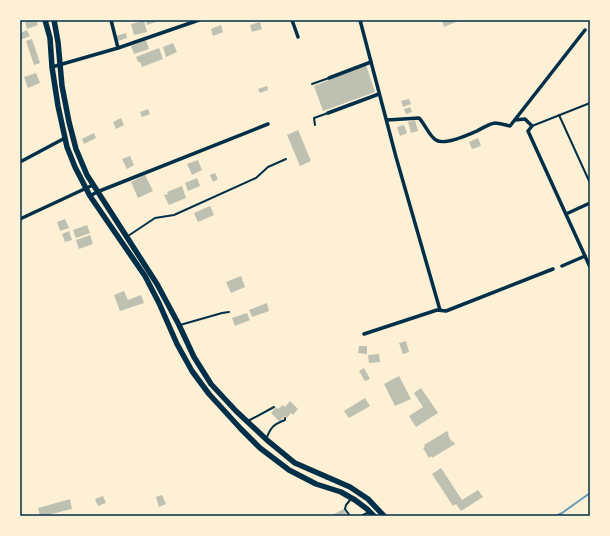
<svg xmlns="http://www.w3.org/2000/svg" width="610" height="536" font-family="'PT Sans Narrow',sans-serif">
	<style>
		.lines { fill: none; stroke-linecap: round; stroke-linejoin: round }
		.stream { stroke: #669bbc; stroke-width: 2 }
		.building { fill: #bec0b2 }
		.service { stroke: #003049; stroke-width: 2 }
		.minor { stroke: #003049; stroke-width: 3.5 }
		.primary { stroke: #003049; stroke-width: 5.5 }
		.neatline { fill: none; stroke: #003049; stroke-width: 1.5 }
	</style>
	<rect width="100%" height="100%" fill="#fdf0d5"/>
	<g class="lines">
		<!-- stream -->
		<path class="stream" d="M556 516 562 513 590 493"/>
	</g>
	<!-- building -->
	<g class="building">
		<path d="M31 20H36L38 25 27 29 25 22Z"/>
		<path d="M146 20H161L147 25Z"/>
		<path d="M442 20H457L458 21 444 27Z"/>
		<path d="M144 21 147 32 134 35 131 24Z"/>
		<path d="M260 22 262 29 252 32 250 25Z"/>
		<path d="M221 25 223 32 213 36 211 29Z"/>
		<path d="M27 30 30 36 20 40V33Z"/>
		<path d="M126 33 127 38 118 41 116 36Z"/>
		<path d="M32 39 40 63 34 65 26 41Z"/>
		<path d="M146 40 149 49 134 54 131 46Z"/>
		<path d="M173 43 177 52 166 57 163 47Z"/>
		<path d="M159 48 163 59 142 67 140 62H138L136 57Z"/>
		<path d="M366 65 375 92 323 111 314 86Z"/>
		<path d="M36 73 40 83 28 88 24 77Z"/>
		<path d="M267 86 268 90 260 93 258 89Z"/>
		<path d="M409 99 411 104 403 107 401 101Z"/>
		<path d="M410 107 412 112 406 114 404 109Z"/>
		<path d="M148 109 150 114 142 117 140 112Z"/>
		<path d="M121 118 124 125 116 129 113 122Z"/>
		<path d="M415 120 418 131 411 133 408 122Z"/>
		<path d="M404 125 407 133 400 136 397 127Z"/>
		<path d="M298 130 311 161 300 166 287 135Z"/>
		<path d="M94 133 96 138 84 144 82 139Z"/>
		<path d="M478 138 481 146 472 149 469 142Z"/>
		<path d="M130 156 134 165 127 169 122 159Z"/>
		<path d="M198 160 202 170 192 175 187 164Z"/>
		<path d="M215 173 218 179 213 182 210 175Z"/>
		<path d="M145 175 153 191 138 198 131 182Z"/>
		<path d="M197 178 200 186 188 191 185 183Z"/>
		<path d="M182 186 186 198 169 205 164 195 168 194 167 192Z"/>
		<path d="M210 206 214 215 198 222 194 213Z"/>
		<path d="M65 219 69 228 60 231 57 222Z"/>
		<path d="M87 225 90 233 76 238 73 230Z"/>
		<path d="M69 231 72 240 65 242 62 234Z"/>
		<path d="M90 235 93 244 79 249 76 240Z"/>
		<path d="M241 276 245 287 231 293 226 282Z"/>
		<path d="M124 291 128 300 141 295 144 303 120 311 114 295Z"/>
		<path d="M267 303 269 311 252 317 249 310Z"/>
		<path d="M247 313 250 320 235 326 232 318Z"/>
		<path d="M406 341 409 352 403 354 399 343Z"/>
		<path d="M359 346H367V354L358 353Z"/>
		<path d="M379 354 380 362 369 363 368 355Z"/>
		<path d="M364 368 370 379 365 381 359 371Z"/>
		<path d="M399 376 411 399 395 406 384 384Z"/>
		<path d="M421 388 438 413 416 427 409 416 423 407 414 393Z"/>
		<path d="M365 398 370 406 349 418 344 411Z"/>
		<path d="M290 401 298 409 293 415 291 413 287 418 285 416 279 421 271 413 276 407 278 409 283 405 285 407Z"/>
		<path d="M447 431 449 434 448 435 452 442 453 441 455 444 432 458 431 456 429 458 423 448 425 447 424 445Z"/>
		<path d="M441 468 462 500 478 490 483 497 461 511 456 504 453 506 432 474Z"/>
		<path d="M162 495 166 504 159 507 156 497Z"/>
		<path d="M103 496 106 503 98 506 95 499Z"/>
		<path d="M70 499 72 509 51 514V516H40L38 508Z"/>
		<path d="M344 509 347 516H333L332 515Z"/>
	</g>
	<g class="lines">
		<!-- service -->
		<g class="service">
			<path d="M312 84 329 78"/>
			<path d="M559 115 590 183"/>
			<path d="M315 125 314 118 328 113"/>
			<path d="M532 126 590 103"/>
			<path d="M128 236 155 218 174 215 256 178 268 167 286 159"/>
			<path d="M180 325 222 313 229 312"/>
			<path d="M248 421 274 407"/>
			<path d="M267 437C271 427 274 424 285 420V418"/>
			<path d="M350 516 345 509 346 505 351 499"/>
			<path d="M361 516 369 512"/>
		</g>
		<!-- minor -->
		<g class="minor">
			<path d="M292 20 298 37"/>
			<path d="M360 20 396 157 440 310"/>
			<path d="M118 48 199 20"/>
			<path d="M52 67 118 48 111 20"/>
			<path d="M329 78 371 62"/>
			<path d="M328 113 379 94"/>
			<path d="M387 120 419 118C425 124 429 136 436 140 444 146 468 135 477 131 483 128 488 124 495 123 499 123 505 125 510 126L585 30"/>
			<path d="M515 120 525 119 532 126 528 131 590 267"/>
			<path d="M20 162 65 138"/>
			<path d="M90 196 97 192 268 124"/>
			<path d="M566 214 590 203"/>
			<path d="M20 219 93 185"/>
			<path d="M562 266 585 256"/>
			<path d="M364 334 437 310 446 311 553 269"/>
		</g>
		<!-- primary -->
		<g class="primary">
			<path d="M45 20 50 38 52 67 58 106 67 147 75 167 90 196 145 276 159 303 177 344 192 371 209 394 241 429 260 448 289 470 316 484 341 492 355 500 367 509 374 516"/>
			<path d="M54 20 58 42 62 86 69 122 76 149 87 175 157 284 179 325 194 357 211 384 236 411 267 440 295 463 350 487 368 499 384 516"/>
		</g>
	</g>
	<!-- border -->
	<rect width="610" height="536" fill="none" stroke="#fdf0d5" stroke-width="42"/>
	<rect x="21" y="21" width="568" height="494" class="neatline"/>
</svg>
